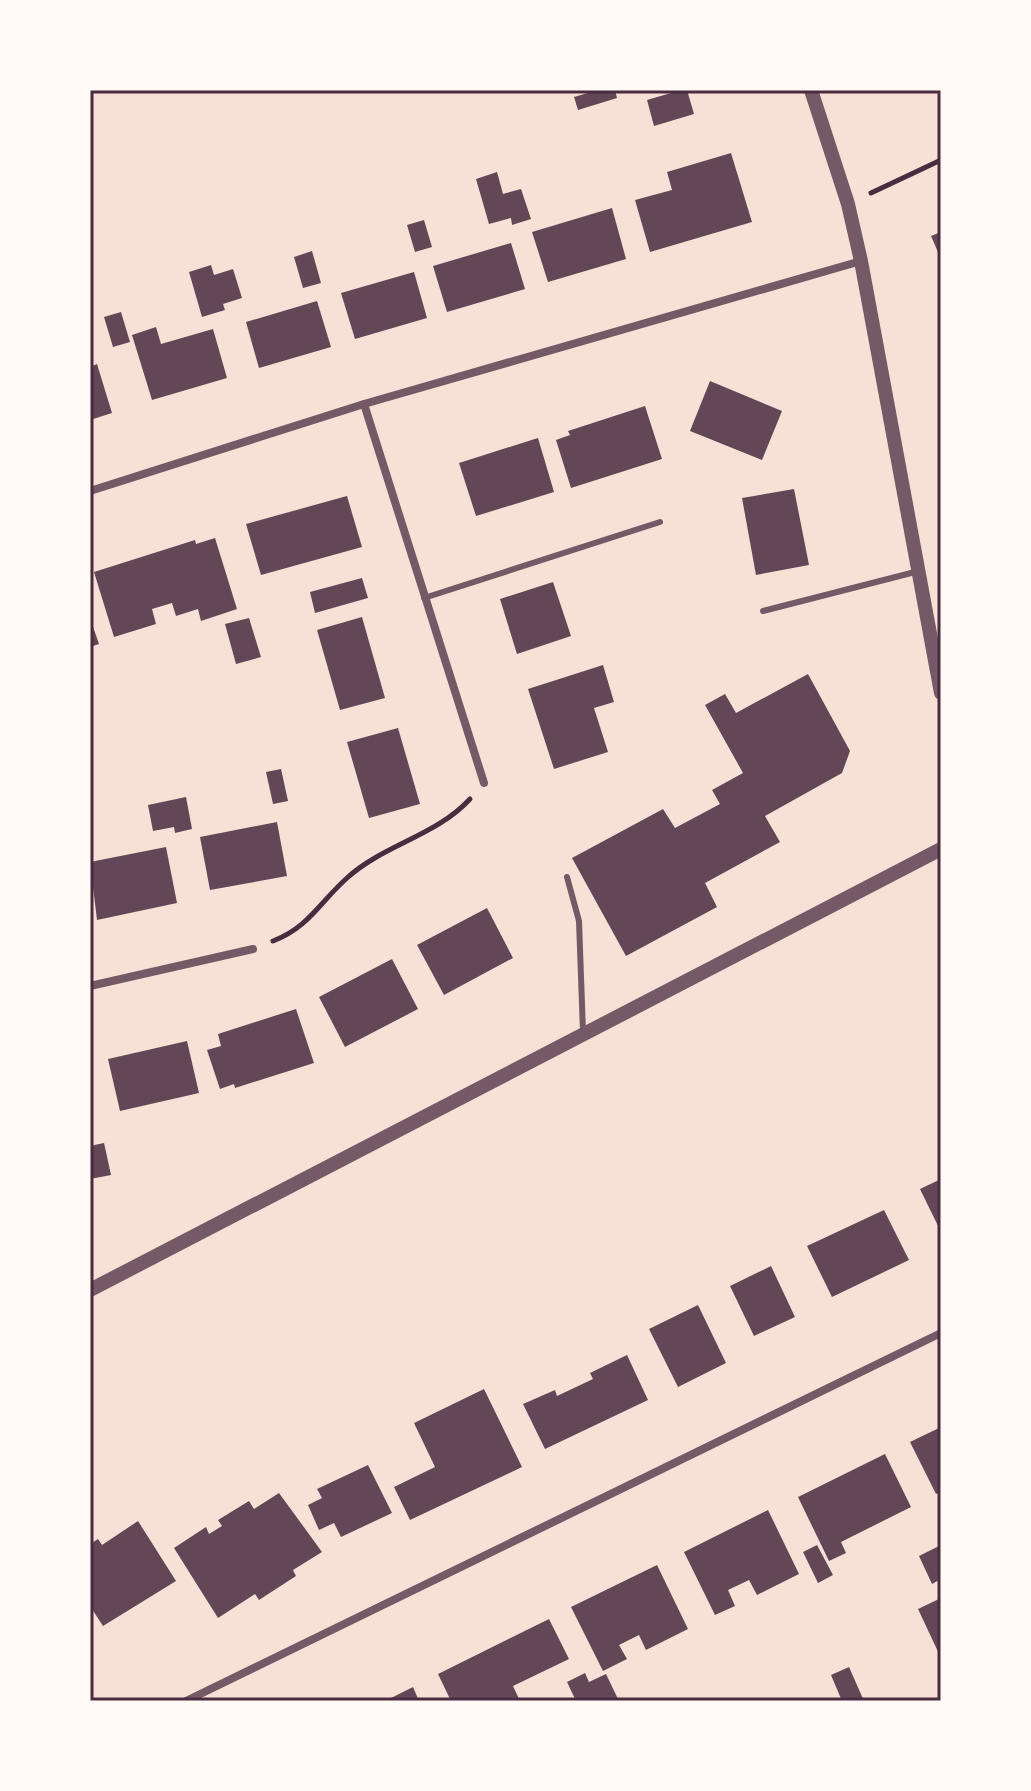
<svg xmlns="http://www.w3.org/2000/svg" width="1031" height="1791" font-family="Figtree,sans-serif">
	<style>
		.building { fill: #644757 }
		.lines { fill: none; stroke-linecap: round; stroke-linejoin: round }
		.path { stroke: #4a2c40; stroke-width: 5 }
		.service { stroke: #755966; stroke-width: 6 }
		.minor { stroke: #755966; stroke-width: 8 }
		.tertiary { stroke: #755966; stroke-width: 14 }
		.neatline { fill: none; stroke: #4a2c40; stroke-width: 3 }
	</style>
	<rect width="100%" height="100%" fill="#f7e1d7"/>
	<!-- building -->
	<g class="building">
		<path d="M598 90H615L617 98 578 110 574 97Z"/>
		<path d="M681 90H687L694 114 654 126 647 100Z"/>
		<path d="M731 153 752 222 650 252 635 200 672 190 667 172Z"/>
		<path d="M497 172 503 194 521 189 531 219 512 225 511 218 489 224 476 179Z"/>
		<path d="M612 208 626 259 548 282 532 232Z"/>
		<path d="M424 220 432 247 415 252 407 225Z"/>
		<path d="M941 232V259L931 236Z"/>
		<path d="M511 243 525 289 447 312 433 266Z"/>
		<path d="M312 251 321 283 303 288 294 257Z"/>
		<path d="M211 265 214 275 233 269 242 298 223 304 225 310 202 317 189 272Z"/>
		<path d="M414 272 427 318 355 339 341 293Z"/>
		<path d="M317 301 331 347 259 368 246 322Z"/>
		<path d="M121 312 130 342 113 347 104 317Z"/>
		<path d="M156 327 161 344 213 329 227 378 152 400 132 335Z"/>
		<path d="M97 364 112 413 90 420V367Z"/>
		<path d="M710 381 782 411 762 460 690 431Z"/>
		<path d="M645 406 662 459 571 488 556 440 570 435 568 431Z"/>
		<path d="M538 438 554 492 476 516 459 463Z"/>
		<path d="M794 489 809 565 756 575 742 498Z"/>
		<path d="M347 496 362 547 261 575 246 524Z"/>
		<path d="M215 538 237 609 201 621 198 609 176 616 172 603 152 609 156 624 114 637 94 572 195 540 196 544Z"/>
		<path d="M362 578 368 598 315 613 310 592Z"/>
		<path d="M553 582 571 636 517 654 500 599Z"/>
		<path d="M362 617 385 698 340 710 317 630Z"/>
		<path d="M90 618 99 644 90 647Z"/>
		<path d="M249 618 261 657 236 664 225 624Z"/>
		<path d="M603 665 614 702 594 708 608 752 554 769 528 689Z"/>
		<path d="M808 674 850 751 842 773 765 816 780 842 705 883 717 907 626 956 572 858 663 809 675 828 720 804 712 790 743 773 705 705 725 694 736 713Z"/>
		<path d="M398 728 420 804 369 818 347 742Z"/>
		<path d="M281 769 288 801 273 804 266 772Z"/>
		<path d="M186 797 192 829 175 833 174 827 153 831 148 805Z"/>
		<path d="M277 822 287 876 210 890 200 837Z"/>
		<path d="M166 847 177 903 97 920 90 862Z"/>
		<path d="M487 908 513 958 444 995 417 945Z"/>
		<path d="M392 959 418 1009 345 1047 319 997Z"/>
		<path d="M296 1009 314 1063 235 1088 234 1084 220 1089 207 1050 221 1046 218 1034Z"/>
		<path d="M187 1041 199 1093 120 1111 108 1059Z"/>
		<path d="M104 1143 111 1175 90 1179V1146Z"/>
		<path d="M941 1179V1232L920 1189Z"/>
		<path d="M884 1210 909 1260 832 1297 807 1246Z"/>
		<path d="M771 1266 795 1317 754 1336 730 1286Z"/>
		<path d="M698 1305 726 1363 678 1387 649 1329Z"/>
		<path d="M627 1355 648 1400 545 1449 523 1404 555 1390 557 1396 593 1379 590 1373Z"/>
		<path d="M484 1389 522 1467 410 1520 394 1487 435 1467 414 1423Z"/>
		<path d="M941 1427V1492L936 1494 910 1442Z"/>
		<path d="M885 1454 911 1507 841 1542 846 1553 829 1561 798 1497Z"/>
		<path d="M368 1465 392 1513 341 1537 334 1523 319 1530 308 1505 322 1498 317 1489Z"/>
		<path d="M279 1493 322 1552 293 1570 296 1576 259 1600 255 1594 218 1618 174 1548 206 1527 209 1534 222 1526 218 1520 249 1501 254 1509Z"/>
		<path d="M768 1510 799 1574 757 1595 749 1580 728 1590 735 1606 715 1615 684 1552Z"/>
		<path d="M138 1521 176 1581 103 1626 90 1606V1544L98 1539 102 1545Z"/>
		<path d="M817 1545 833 1575 818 1583 803 1552Z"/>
		<path d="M941 1545V1579L932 1584 919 1556Z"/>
		<path d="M657 1565 688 1629 646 1650 639 1635 619 1645 627 1659 603 1671 571 1607Z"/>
		<path d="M939 1599 941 1602V1658L918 1609Z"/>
		<path d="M549 1619 569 1659 513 1686 520 1701H451L438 1674Z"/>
		<path d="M849 1667 864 1701H842L831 1675Z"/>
		<path d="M585 1673 589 1682 606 1674 619 1701H576L567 1682Z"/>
		<path d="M413 1687 419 1701H385Z"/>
	</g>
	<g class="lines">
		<!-- path -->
		<g class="path">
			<path d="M871 193 941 160"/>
			<path d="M273 941C309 927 319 903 347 878 383 845 436 836 470 799"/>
		</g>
		<!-- service -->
		<g class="service">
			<path d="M424 598 660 522"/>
			<path d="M763 611 919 571"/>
			<path d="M567 877 579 921 583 1032"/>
		</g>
		<!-- minor -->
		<g class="minor">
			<path d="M364 404 484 783"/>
			<path d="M90 491 364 404 861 261"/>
			<path d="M90 986 253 949"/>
			<path d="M186 1701 941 1333"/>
		</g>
		<!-- tertiary -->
		<g class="tertiary">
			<path d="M811 90 848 204 861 261 941 693"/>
			<path d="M90 1290 941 849"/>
		</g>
	</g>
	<!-- border -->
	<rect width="1031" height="1791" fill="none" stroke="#fffaf5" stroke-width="184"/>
	<rect x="92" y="92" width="847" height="1607" class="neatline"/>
</svg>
